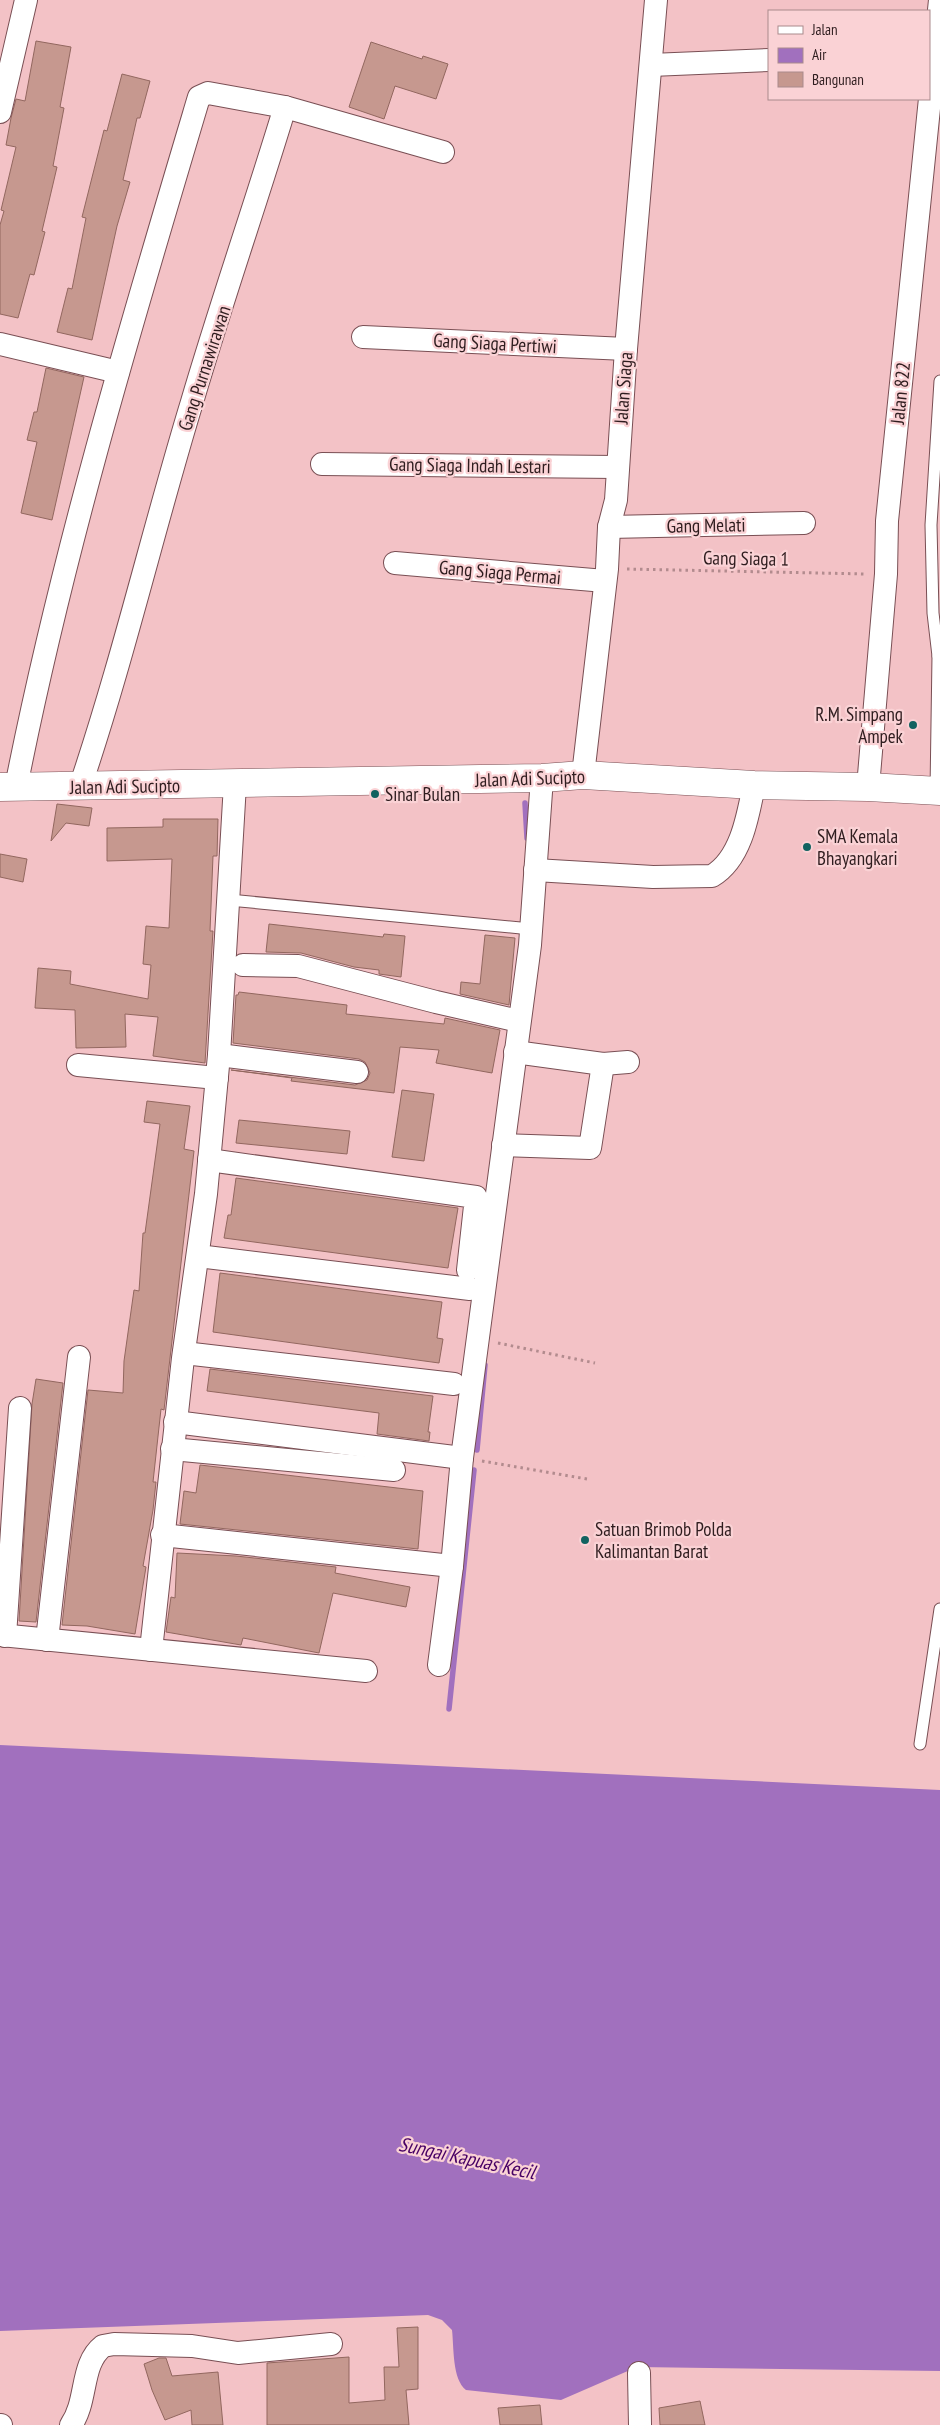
<svg xmlns="http://www.w3.org/2000/svg" width="940" height="2425" font-family="'PT Sans Narrow',sans-serif">
	<style>
		.water { fill: #a170be }
		.lines { fill: none; stroke-linecap: round; stroke-linejoin: round }
		.stream { stroke: #a170be; stroke-width: 5.5 }
		.building { fill: #c6988f; stroke: #92675f }
		.lane-casing { stroke: #794f54; stroke-width: 13 }
		.street-casing { stroke: #794f54; stroke-width: 24 }
		.secondary-casing { stroke: #794f54; stroke-width: 29 }
		.path { stroke: #b28b8e; stroke-width: 3; stroke-dasharray: 2.5 4; stroke-linecap: butt }
		.lane { stroke: #fff; stroke-width: 11 }
		.street { stroke: #fff; stroke-width: 22 }
		.secondary { stroke: #fff; stroke-width: 28 }
		.poi-dot { fill: #126260; stroke: #fad2d5; stroke-width: 2 }
		.labels { text-anchor: middle; stroke-width: 4.5; stroke-linejoin: round; paint-order: stroke }
		.street-label { font-size: 19px; fill: #2f1d1f; stroke: #fad2d5 }
		.poi-label { font-size: 19px; fill: #2f1d1f; stroke: #fad2d5; text-anchor: start }
		.water-label { font-size: 20px; font-style: italic; fill: #470064; stroke: #fad2d5 }
	</style>
	<rect width="100%" height="100%" fill="#f3c2c6"/>
	<!-- water -->
	<path class="water" d="M0 1745 940 1790V2371L637 2367 561 2400 466 2390C452 2379 454 2347 452 2330L442 2320 428 2315 0 2331Z"/>
	<g class="lines">
		<!-- stream -->
		<g class="stream">
			<path d="M525 803 527 838"/>
			<path d="M477 1450 485 1365"/>
			<path d="M449 1709 474 1470"/>
		</g>
	</g>
	<!-- building -->
	<g class="building">
		<path d="M36 41 71 47 60 107 64 108 53 166 57 167 42 231 45 232 34 275 30 274 18 318 0 314V225L4 211 1 210 16 147 6 145 11 118 16 99 25 101Z"/>
		<path d="M371 42 422 59 423 56 448 64 436 99 395 86 384 119 349 107Z"/>
		<path d="M122 74 150 81 140 118H137L123 180 130 182 117 226 92 340 57 332 68 288 72 289 86 218 82 217 104 130 107 131Z"/>
		<path d="M46 368 84 377 52 520 21 513 37 442 27 440 34 412H37Z"/>
		<path d="M57 804 92 808 89 826 66 823 51 841Z"/>
		<path d="M163 819H218L217 856H213L210 931H213L205 1063 153 1056 158 1017 125 1014 126 1047 76 1048 75 1010 35 1008 38 968 71 971 70 984 148 999 151 965 143 964 146 926 169 928 172 859 107 861V828L163 827Z"/>
		<path d="M0 854 27 859 23 882 0 877Z"/>
		<path d="M269 924 383 937 384 934 405 936 401 977 379 974V970L354 967 301 953 266 952Z"/>
		<path d="M485 935 515 938 509 1005 460 994 461 982 480 984Z"/>
		<path d="M239 992 347 1005 346 1014 444 1024 445 1018 500 1030 492 1073 436 1063 439 1050 400 1047 394 1093 291 1081 292 1078 231 1070 355 1085 367 1080 370 1073 365 1062 359 1059 233 1043 236 995H238Z"/>
		<path d="M402 1090 434 1094 424 1161 392 1157Z"/>
		<path d="M147 1101 190 1106 184 1149 194 1151 164 1410 161 1409 153 1482H156L153 1510 143 1566 146 1567 135 1634 87 1626 62 1625 88 1390 123 1393 124 1361 134 1290 139 1291 143 1233H145L160 1124 144 1122Z"/>
		<path d="M239 1120 350 1131 347 1154 236 1143Z"/>
		<path d="M236 1178 458 1208 448 1268 224 1238 228 1215H231Z"/>
		<path d="M220 1273 442 1302 437 1338 443 1339 439 1363 213 1332Z"/>
		<path d="M210 1369 433 1396 428 1432H430L429 1441 377 1434 379 1413 207 1391Z"/>
		<path d="M36 1379 63 1383 36 1622 19 1621 32 1404Z"/>
		<path d="M200 1465 423 1491 418 1549 180 1524 184 1491 196 1493Z"/>
		<path d="M177 1553 236 1556 336 1567 335 1573 410 1587 406 1607 333 1593 319 1653 243 1638 241 1645 166 1632 171 1597 175 1598Z"/>
		<path d="M418 2327V2389L406 2390 409 2425H267V2363L349 2357V2403L385 2400 384 2367H399L397 2328Z"/>
		<path d="M159 2358H166L172 2376 218 2372 223 2425H192L191 2410 165 2420 152 2390 144 2364Z"/>
		<path d="M700 2401 705 2425H660L659 2408Z"/>
		<path d="M540 2405 542 2425H500L498 2408Z"/>
	</g>
	<g class="lines">
		<defs>
			<g id="lane">
				<path d="M938 656 933 613 931 525 940 381"/>
				<path d="M936 791 938 656H940"/>
				<path d="M229 900 531 929"/>
				<path d="M920 1744 940 1609"/>
			</g>
			<g id="street">
				<path d="M651 65 769 60"/>
				<path d="M0 112 26 0"/>
				<path d="M363 337 626 349"/>
				<path d="M0 344 118 372"/>
				<path d="M322 464 618 467"/>
				<path d="M609 527 804 523"/>
				<path d="M395 563 605 581"/>
				<path d="M583 775 607 569 609 527 616 500 626 349 656 0"/>
				<path d="M16 787C62 554 131 325 199 97L208 93 285 107"/>
				<path d="M80 787C123 660 153 530 192 402 221 303 255 206 285 107L443 152"/>
				<path d="M868 787 886 574 887 521 940 0"/>
				<path d="M535 870 653 877 712 876C741 859 748 816 754 785"/>
				<path d="M243 965 298 966 436 1002 519 1021"/>
				<path d="M219 1055 357 1072"/>
				<path d="M603 1064 628 1062"/>
				<path d="M78 1065 217 1078"/>
				<path d="M503 1145 590 1148 603 1064 515 1052"/>
				<path d="M209 1160 476 1197 468 1270"/>
				<path d="M198 1256 470 1289"/>
				<path d="M184 1353 454 1384"/>
				<path d="M175 1422 462 1458"/>
				<path d="M172 1449 394 1470"/>
				<path d="M162 1535 452 1566"/>
				<path d="M0 1635 366 1671"/>
				<path d="M5 1636 20 1408"/>
				<path d="M47 1640 79 1357"/>
				<path d="M151 1650 183 1358 206 1194 219 1055 235 784"/>
				<path d="M439 1665 452 1566 462 1458 530 945 542 778"/>
				<path d="M639 2373 640 2425"/>
				<path d="M0 2425H1"/>
				<path d="M71 2425C88 2401 80 2364 103 2346L114 2344 192 2346 238 2353 331 2344"/>
			</g>
			<path id="secondary" d="M0 787 542 778 583 775 754 785 868 787 940 791"/>
		</defs>
		<!-- lane casing -->
		<use href="#lane" class="lane-casing"/>
		<!-- street casing -->
		<use href="#street" class="street-casing"/>
		<!-- secondary casing -->
		<use href="#secondary" class="secondary-casing"/>
		<!-- path -->
		<g class="path">
			<path d="M627 569 866 574"/>
			<path d="M498 1343 595 1363"/>
			<path d="M482 1461 587 1479"/>
		</g>
		<!-- lane -->
		<use href="#lane" class="lane"/>
		<!-- street -->
		<use href="#street" class="street"/>
		<!-- secondary -->
		<use href="#secondary" class="secondary"/>
	</g>
	<!-- markers -->
	<g class="poi-dot">
		<circle cx="913" cy="725" r="5"/>
		<circle cx="375" cy="794" r="5"/>
		<circle cx="807" cy="847" r="5"/>
		<circle cx="585" cy="1540" r="5"/>
	</g>
	<g class="labels">
		<!-- street labels -->
		<g class="street-label">
			<text transform="translate(495 343) rotate(3)" y="7">Gang Siaga Pertiwi</text>
			<text transform="translate(204 368) rotate(-72)" y="7">Gang Purnawirawan</text>
			<text transform="translate(623 388) rotate(-86)" y="7">Jalan Siaga</text>
			<text transform="translate(900 393) rotate(-84)" y="7">Jalan 822</text>
			<text transform="translate(470 465) rotate(1)" y="7">Gang Siaga Indah Lestari</text>
			<text transform="translate(706 525) rotate(-1)" y="7">Gang Melati</text>
			<text transform="translate(746 558) rotate(1)" y="7">Gang Siaga 1</text>
			<text transform="translate(500 572) rotate(5)" y="7">Gang Siaga Permai</text>
			<text transform="translate(530 778) rotate(-2)" y="7">Jalan Adi Sucipto</text>
			<text transform="translate(125 786) rotate(-1)" y="7">Jalan Adi Sucipto</text>
		</g>
		<!-- poi labels -->
		<g class="poi-label">
			<text x="903" y="721" text-anchor="end">R.M. Simpang<tspan x="903" dy="22">Ampek</tspan></text>
			<text x="385" y="801">Sinar Bulan</text>
			<text x="817" y="843">SMA Kemala<tspan x="817" dy="22">Bhayangkari</tspan></text>
			<text x="595" y="1536">Satuan Brimob Polda<tspan x="595" dy="22">Kalimantan Barat</tspan></text>
		</g>
		<!-- water labels -->
		<g class="water-label">
			<text transform="translate(467 2158) rotate(12)" y="7">Sungai Kapuas Kecil</text>
		</g>
	</g>
	<!-- legend -->
	<rect x="768" y="10" width="162" height="90" fill="#fad2d5" stroke="#a98a8c"/>
	<rect x="778" y="26" width="25" height="8" fill="#ffffff" stroke="#a98a8c"/>
	<text x="812" y="35" font-size="15" fill="#2f1d1f">Jalan</text>
	<rect x="778" y="48" width="25" height="15" fill="#a170be" stroke="#a98a8c"/>
	<text x="812" y="60" font-size="15" fill="#2f1d1f">Air</text>
	<rect x="778" y="72" width="25" height="15" fill="#c6988f" stroke="#a98a8c"/>
	<text x="812" y="85" font-size="15" fill="#2f1d1f">Bangunan</text>
</svg>
